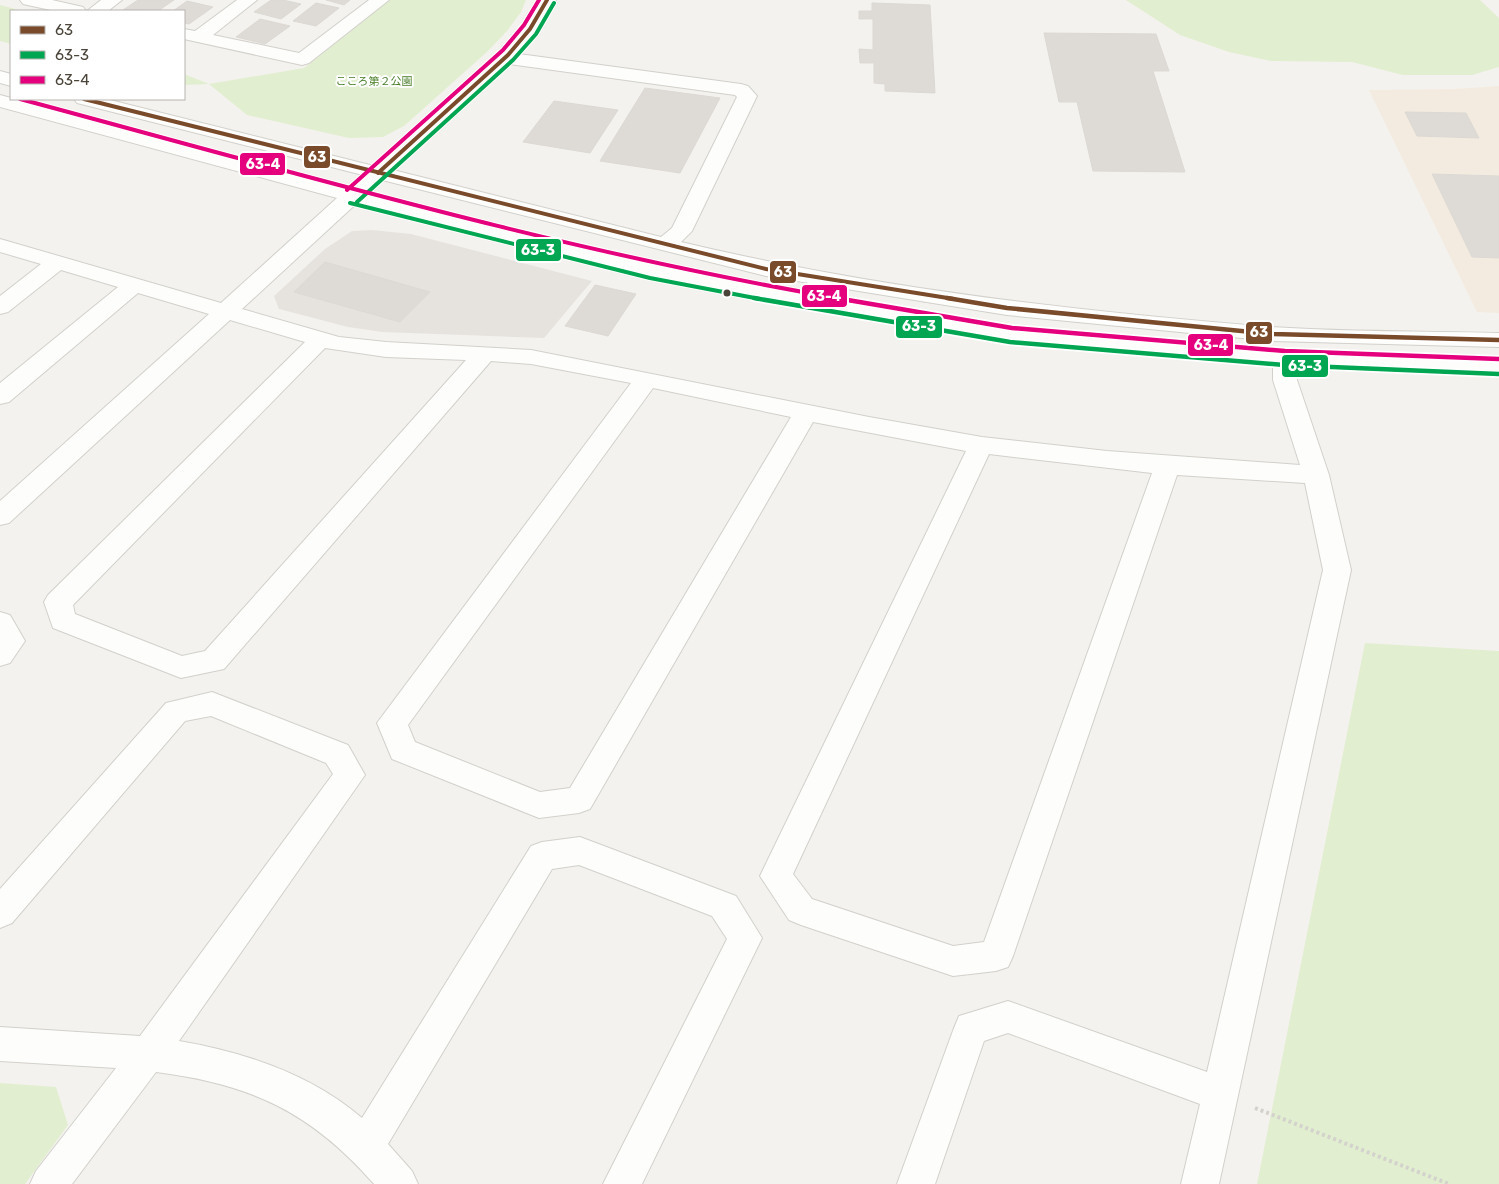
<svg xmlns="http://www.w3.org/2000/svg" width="1499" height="1184" font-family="Rubik,'Noto Sans JP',sans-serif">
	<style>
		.commercial { fill: #f3ebdf }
		.green { fill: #e1eecf }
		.parking { fill: #e6e3df; fill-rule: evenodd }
		.building { fill: #dedbd6; stroke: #dcd9d4 }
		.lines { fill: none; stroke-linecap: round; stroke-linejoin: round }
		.minor-casing { stroke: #d2d0cb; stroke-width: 2 }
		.path { stroke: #d3d2cc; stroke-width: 4; stroke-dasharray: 3 3; stroke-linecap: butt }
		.minor { fill: #fdfdfc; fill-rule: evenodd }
		.bus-1-far1-casing { stroke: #fff; stroke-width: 6 }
		.bus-1-casing { stroke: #fff; stroke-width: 8 }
		.bus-2-far1-casing { stroke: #fff; stroke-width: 6 }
		.bus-2-casing { stroke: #fff; stroke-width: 8 }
		.bus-3-far1-casing { stroke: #fff; stroke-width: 6 }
		.bus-3-casing { stroke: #fff; stroke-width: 8 }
		.bus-1-far1 { stroke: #7a4b2a; stroke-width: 4 }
		.bus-1 { stroke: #7a4b2a; stroke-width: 4.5 }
		.bus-2-far1 { stroke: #00a651; stroke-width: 4 }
		.bus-2 { stroke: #00a651; stroke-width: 4.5 }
		.bus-3-far1 { stroke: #e5007d; stroke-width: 4 }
		.bus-3 { stroke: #e5007d; stroke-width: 4.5 }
		.bus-dot { fill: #4b4439; stroke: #fff; stroke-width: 2 }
		.labels { text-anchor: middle; stroke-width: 4; stroke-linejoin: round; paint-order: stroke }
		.far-park-label { font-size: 11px; fill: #4a7f2a; stroke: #fff }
		.line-badge { stroke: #fff; stroke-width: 2 }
		.badge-label { font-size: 14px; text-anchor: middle; font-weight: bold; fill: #fff }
	</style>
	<rect width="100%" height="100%" fill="#f4f2ee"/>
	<!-- commercial -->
	<path class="commercial" d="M1499 86V313L1477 312 1369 90 1455 89Z"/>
	<!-- green -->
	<g class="green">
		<path d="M390 0H526L521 12 507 31 488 51 404 126 383 137 349 138 247 115 209 84 184 85V74L209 84 304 68Z"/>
		<path d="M1126 0H1480L1499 18V67L1472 75H1403L1352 62 1271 61 1229 52 1180 35Z"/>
		<path d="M0 5 23 11H11V44L0 41Z"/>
		<path d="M1365 643 1499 651V1184H1257Z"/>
		<path d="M0 1083 56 1087 68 1125 25 1184H0Z"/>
	</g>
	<!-- parking -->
	<path class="parking" d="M372 230 411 234 592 281 544 338 382 332 348 327 279 309 274 296 325 249 352 231ZM325 262 429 292 400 322 295 292Z"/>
	<!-- building -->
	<g class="building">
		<path d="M138 0H174L158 11 123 10Z"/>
		<path d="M271 0H283L301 4 281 19 254 12Z"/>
		<path d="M326 0H350L344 5Z"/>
		<path d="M187 1 213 7 189 24 184 23V11H173Z"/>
		<path d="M316 3 339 8 316 26 293 21Z"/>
		<path d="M872 3 930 5 935 93 885 91V84L874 83V63H860L859 49 873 50V19H859V11H872Z"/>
		<path d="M260 19 290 26 265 44 236 37Z"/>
		<path d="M1044 33 1156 34 1169 71H1153L1185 172 1093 171 1077 102H1059Z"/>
		<path d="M645 88 720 98 680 173 600 161Z"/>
		<path d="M554 101 618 110 590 153 523 142Z"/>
		<path d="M1405 112 1466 113 1479 138 1417 136Z"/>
		<path d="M1432 174 1499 176V258L1472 257Z"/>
		<path d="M325 262 430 292 400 322 294 292Z"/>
		<path d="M595 285 636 294 608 336 565 326Z"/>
	</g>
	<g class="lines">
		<defs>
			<g id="minor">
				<path d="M20 0H52L83 7 86 11H55L23 4Z"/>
				<path d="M101 0H122L108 11H87Z"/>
				<path d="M237 0H257L213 35 299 53 369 0H389L309 63 302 65 184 39V29L195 31Z"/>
				<path d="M538 0H556L544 23 519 54 741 84 748 86 757 96 692 231 681 242C874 288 1073 311 1271 327 1347 332 1423 331 1499 333V347L1273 341 1007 315 766 276 382 180 368 194 651 264 774 288 1011 328 1285 351 1499 359V375L1297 366V380L1329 475 1351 570 1219 1184H1181L1200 1104 1008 1033 984 1041 935 1184H897L954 1028 959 1016 1008 1001 1207 1072 1323 570 1305 483 1177 475 1013 956 1008 967 996 971 953 976 801 925 789 920 760 876 966 451 813 422 590 809 579 813 539 818 392 759 377 723 631 383 531 364 491 361 224 669 181 678 53 628 44 602 48 595 305 342 230 320 9 523 0 525V501L209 314 138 293 9 402 0 404V383L118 287 61 270 8 312 0 314V296L41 264 0 252V239L221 303 337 198 0 107V95L348 189 363 175 77 103 74 99H106L374 166 502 51 524 26ZM509 64 735 95 737 97 672 228 661 237 393 170ZM357 203 651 278 774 302 1011 342 1273 364V380L1300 465 1107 451 982 437 869 417 531 350 386 342 339 337 242 309ZM325 348 386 357 466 360 205 651 182 656 75 614 73 605ZM653 388 791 417 570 788 540 792 415 742 408 725ZM989 454 1152 473 984 942 953 946 812 899 793 874Z"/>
				<path d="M0 71 11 74V86L0 83Z"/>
				<path d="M0 612 10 615 25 641 10 663 0 666Z"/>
				<path d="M212 692 348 745 365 775 179 1041C244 1052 311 1074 362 1118L531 846 542 842 580 837 736 896 762 938 642 1184H603L727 939 712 916 579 865 552 869 388 1144 412 1171 418 1184H374C311 1112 251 1084 156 1072L72 1184H30L36 1171 116 1068 0 1061V1027L140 1036 333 774 326 763 211 716 185 721 12 923 0 928V889L166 703Z"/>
			</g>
		</defs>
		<!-- minor casing -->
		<use href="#minor" class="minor-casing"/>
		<!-- path -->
		<path class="path" d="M1255 1108 1449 1184"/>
		<!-- minor -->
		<use href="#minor" class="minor"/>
		<defs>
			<g id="bus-1-far1">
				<path d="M84 99 766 269 954 299"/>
				<path d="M378 173 508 55 530 29 547 0"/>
			</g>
			<path id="bus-1" d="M947 298 1007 308 1273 334 1499 340"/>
			<g id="bus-2-far1">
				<path d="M357 202 513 60 536 34 554 3"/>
				<path d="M350 203 650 278 760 299"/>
			</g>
			<path id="bus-2" d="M754 298 1010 342 1284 365 1499 374"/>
			<g id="bus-3-far1">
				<path d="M20 99C292 172 565 252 843 299"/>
				<path d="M347 190 503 50 524 25 539 0"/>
			</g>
			<path id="bus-3" d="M836 298 1012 328 1285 351 1499 359"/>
		</defs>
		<!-- bus-1-far1 casing -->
		<use href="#bus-1-far1" class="bus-1-far1-casing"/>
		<!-- bus-1 casing -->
		<use href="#bus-1" class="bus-1-casing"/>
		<!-- bus-2-far1 casing -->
		<use href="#bus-2-far1" class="bus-2-far1-casing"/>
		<!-- bus-2 casing -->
		<use href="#bus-2" class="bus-2-casing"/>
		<!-- bus-3-far1 casing -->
		<use href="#bus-3-far1" class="bus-3-far1-casing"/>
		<!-- bus-3 casing -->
		<use href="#bus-3" class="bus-3-casing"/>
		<!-- bus-1-far1 -->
		<use href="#bus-1-far1" class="bus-1-far1"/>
		<!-- bus-1 -->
		<use href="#bus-1" class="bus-1"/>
		<!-- bus-2-far1 -->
		<use href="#bus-2-far1" class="bus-2-far1"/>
		<!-- bus-2 -->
		<use href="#bus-2" class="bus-2"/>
		<!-- bus-3-far1 -->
		<use href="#bus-3-far1" class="bus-3-far1"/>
		<!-- bus-3 -->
		<use href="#bus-3" class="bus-3"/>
	</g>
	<!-- markers -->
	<circle class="bus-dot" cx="727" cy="293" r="4.5"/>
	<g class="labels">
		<!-- far-park labels -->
		<g class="far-park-label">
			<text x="374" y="85">こころ第２公園</text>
		</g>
	</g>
	<g class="line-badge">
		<rect x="303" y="145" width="28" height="24" rx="5" fill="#7a4b2a"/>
		<rect x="239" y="152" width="47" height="24" rx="5" fill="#e5007d"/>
		<rect x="515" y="238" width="47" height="24" rx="5" fill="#00a651"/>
		<rect x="769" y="260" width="28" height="24" rx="5" fill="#7a4b2a"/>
		<rect x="801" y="284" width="47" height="24" rx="5" fill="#e5007d"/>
		<rect x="895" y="315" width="48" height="24" rx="5" fill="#00a651"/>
		<rect x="1245" y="321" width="28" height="24" rx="5" fill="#7a4b2a"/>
		<rect x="1187" y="333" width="47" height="24" rx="5" fill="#e5007d"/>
		<rect x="1281" y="354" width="48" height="24" rx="5" fill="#00a651"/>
	</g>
	<g class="badge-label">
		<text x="317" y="162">63</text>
		<text x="263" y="169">63-4</text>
		<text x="538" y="255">63-3</text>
		<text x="783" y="277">63</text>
		<text x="824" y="301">63-4</text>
		<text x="919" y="331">63-3</text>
		<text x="1259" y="337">63</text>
		<text x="1211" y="350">63-4</text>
		<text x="1305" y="371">63-3</text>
	</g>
	<!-- legend -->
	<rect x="10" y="10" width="175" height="90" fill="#ffffff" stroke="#b7b4b0"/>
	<rect x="20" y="26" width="25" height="8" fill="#7a4b2a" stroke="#b7b4b0"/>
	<text x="55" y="35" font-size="15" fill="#4b4439">63</text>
	<rect x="20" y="51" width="25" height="8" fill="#00a651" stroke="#b7b4b0"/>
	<text x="55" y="60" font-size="15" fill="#4b4439">63-3</text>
	<rect x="20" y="76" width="25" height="8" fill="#e5007d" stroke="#b7b4b0"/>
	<text x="55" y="85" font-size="15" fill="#4b4439">63-4</text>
</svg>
